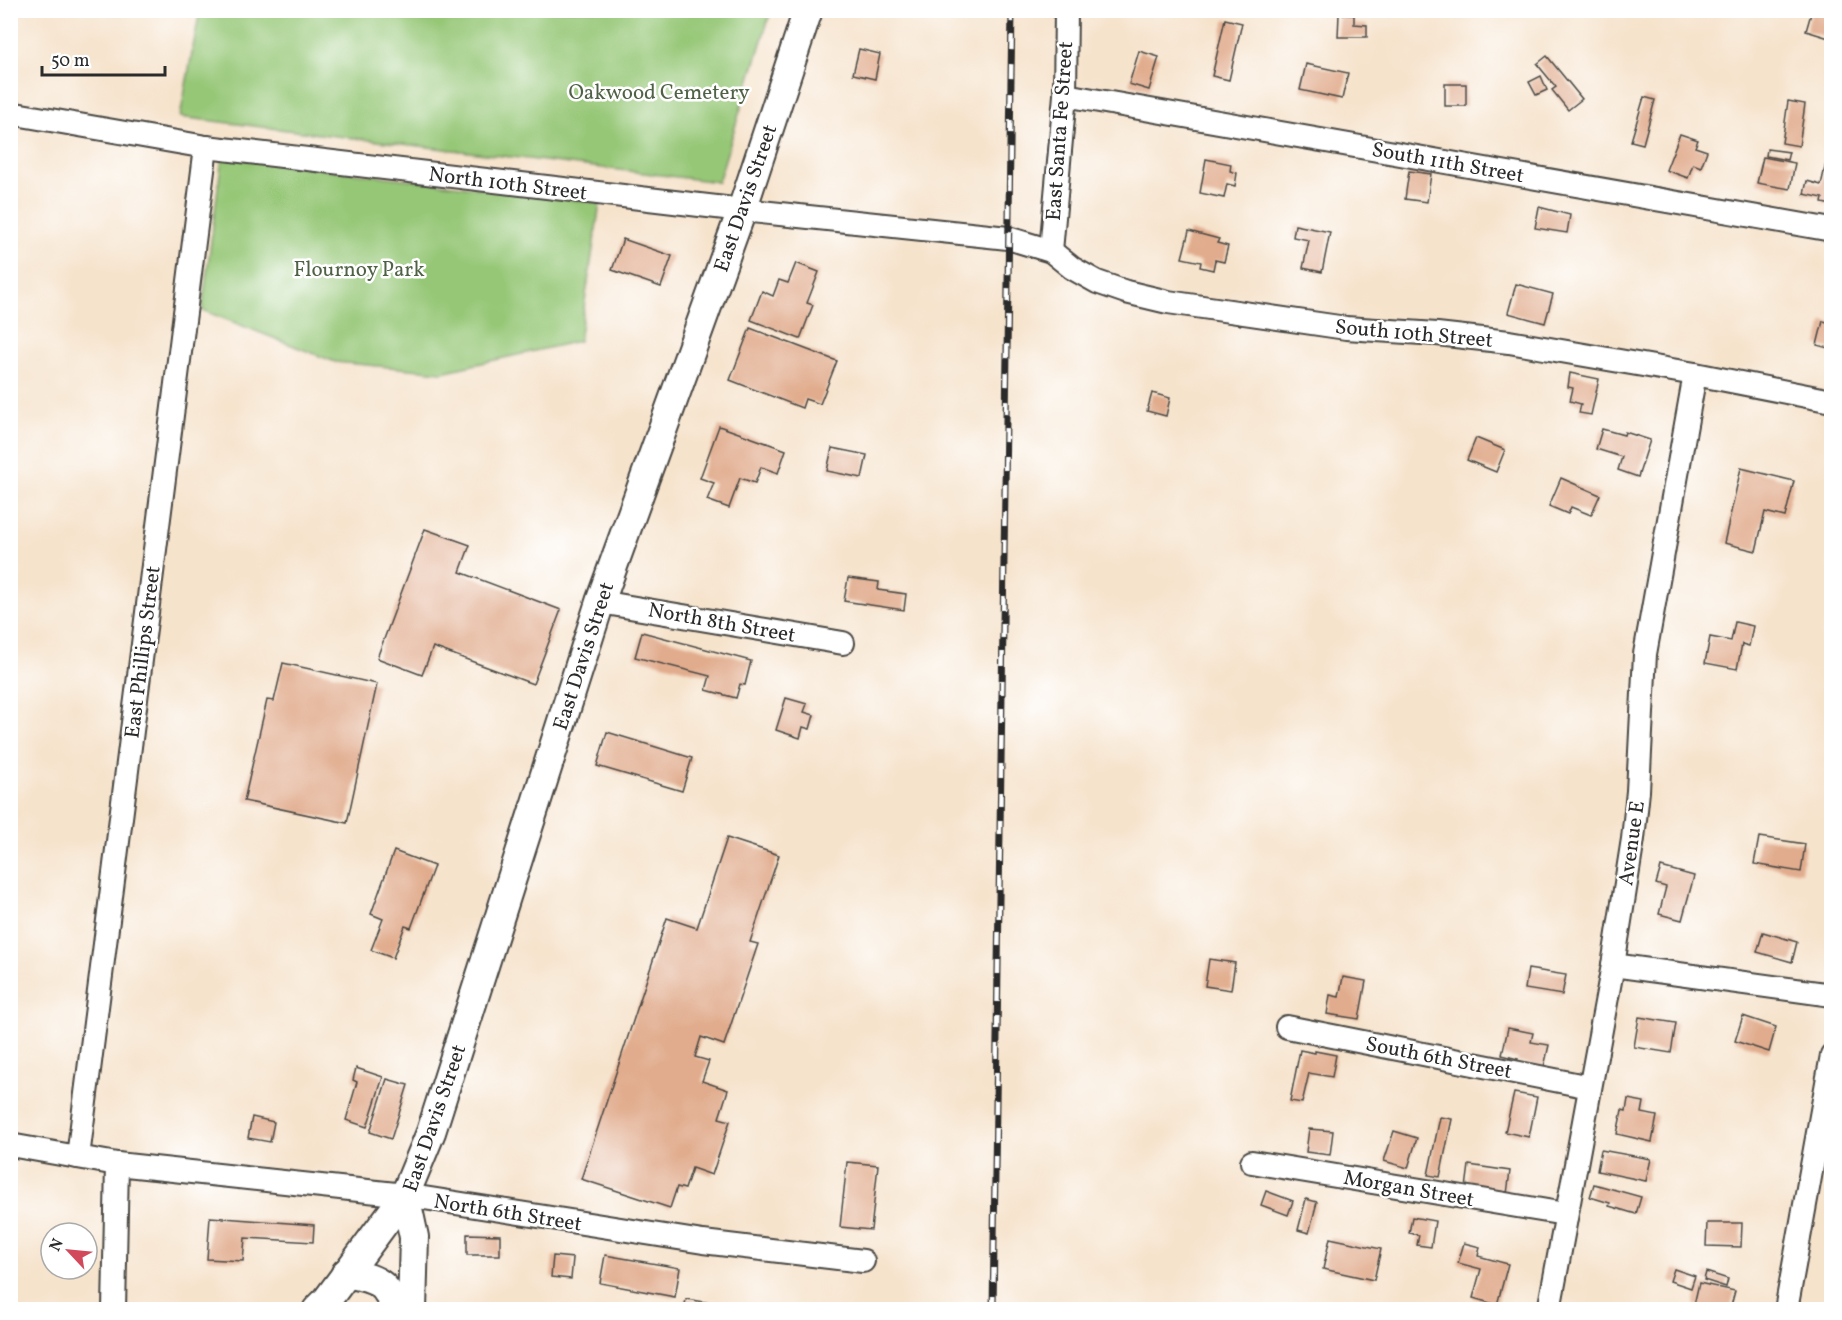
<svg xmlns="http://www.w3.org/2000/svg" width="1842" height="1320" font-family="Vollkorn,serif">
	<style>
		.green { fill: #96c777; stroke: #607951; stroke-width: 1.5 }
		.building { fill: #e1ac8d }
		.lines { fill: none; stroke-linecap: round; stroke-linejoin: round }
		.minor-casing { stroke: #494743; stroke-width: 26 }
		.major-casing { stroke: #494743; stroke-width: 32 }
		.minor { stroke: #fff; stroke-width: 22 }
		.major { stroke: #fff; stroke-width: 28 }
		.rail-casing { stroke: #2b2b2b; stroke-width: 7 }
		.rail { stroke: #fff; stroke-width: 4.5; stroke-dasharray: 14; stroke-linecap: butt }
		.labels { text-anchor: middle; stroke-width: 5; stroke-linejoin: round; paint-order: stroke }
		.park-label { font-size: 21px; fill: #506246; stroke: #fff }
		.street-label { font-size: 21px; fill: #2b2b2b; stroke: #fff }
	</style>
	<rect width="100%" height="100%" fill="#fff"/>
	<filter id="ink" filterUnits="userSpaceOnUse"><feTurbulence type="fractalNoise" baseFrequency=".0167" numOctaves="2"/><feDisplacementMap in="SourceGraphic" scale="12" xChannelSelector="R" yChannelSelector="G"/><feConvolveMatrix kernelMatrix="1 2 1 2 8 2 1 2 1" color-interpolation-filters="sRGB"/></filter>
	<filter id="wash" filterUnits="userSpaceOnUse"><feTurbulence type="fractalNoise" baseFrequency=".008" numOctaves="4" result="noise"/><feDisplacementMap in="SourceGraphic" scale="24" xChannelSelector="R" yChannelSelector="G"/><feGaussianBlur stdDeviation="1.35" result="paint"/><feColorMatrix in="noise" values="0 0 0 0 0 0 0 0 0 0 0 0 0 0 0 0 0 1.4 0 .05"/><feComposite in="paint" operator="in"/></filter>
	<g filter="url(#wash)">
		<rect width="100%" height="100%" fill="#f6e3cc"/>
		<!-- green -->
		<g class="green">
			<path d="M200 10H771V11L718 182 180 117Z"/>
			<path d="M222 157 600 203 579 341 442 372 335 362 202 310Z"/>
		</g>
		<g id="blocks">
			<!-- building -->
			<g class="building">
				<path d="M1812 10H1832V31L1829 38 1806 31Z"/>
				<path d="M1339 14 1354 15V24L1367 25V37H1338Z"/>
				<path d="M1225 19 1242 23 1229 80 1212 76Z"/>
				<path d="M859 49 880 54 875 79 853 74Z"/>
				<path d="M1139 51 1159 57 1149 90 1129 84Z"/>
				<path d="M1547 56 1582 99 1568 110 1552 90 1556 87 1537 64Z"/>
				<path d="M1306 64 1348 73 1342 99 1300 90Z"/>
				<path d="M1541 76 1547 90 1536 95 1529 82Z"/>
				<rect x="1445" y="84" width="21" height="22"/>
				<path d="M1644 97 1655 100 1643 144 1631 141Z"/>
				<path d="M1788 101 1805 104 1799 146 1782 143Z"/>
				<path d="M1830 117H1832V145L1825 144Z"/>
				<path d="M1680 134 1698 140 1695 147 1707 151 1701 167 1693 164 1688 178 1666 170Z"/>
				<path d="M1767 149 1789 152 1787 160 1766 156Z"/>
				<path d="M1763 157 1795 163 1790 189 1757 183Z"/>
				<path d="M1206 159 1231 164 1230 171 1237 173 1235 186 1227 184 1224 198 1200 193Z"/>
				<path d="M1826 163 1832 164V205L1822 203 1823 198 1804 194 1807 181 1821 185Z"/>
				<path d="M1409 171 1431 174 1427 202 1405 199Z"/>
				<path d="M1539 207 1570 215 1567 233 1535 228Z"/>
				<path d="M1295 225 1330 232 1322 272 1303 268 1309 240 1293 237Z"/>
				<path d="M1189 231 1219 239 1217 243 1228 246 1224 262 1215 260 1213 270 1200 267 1201 262 1182 258Z"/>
				<path d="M623 239 672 256 661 287 612 270Z"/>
				<path d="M796 263 819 272 807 303 813 305 800 339 751 320 762 291 773 296 779 280 788 283Z"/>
				<path d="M1516 284 1553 294 1545 323 1508 313Z"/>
				<path d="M1823 321 1832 323V349L1817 345Z"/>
				<path d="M750 328 837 361 820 404 805 399 802 408 730 380Z"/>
				<path d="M1570 373 1599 379 1591 415 1579 413 1581 404 1570 401 1573 388 1568 387Z"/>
				<path d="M1152 393 1170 398 1166 416 1147 411Z"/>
				<path d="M719 426 786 450 778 473 761 467 755 483 740 478 729 508 707 500 714 483 700 478Z"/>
				<path d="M1602 429 1624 435 1625 432 1650 440 1638 477 1618 470 1622 457 1596 449Z"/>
				<path d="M1476 438 1505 450 1496 472 1467 460Z"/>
				<path d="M832 448 867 455 862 478 827 471Z"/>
				<path d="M1741 468 1794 481 1785 517 1765 512 1756 551 1724 543Z"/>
				<path d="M1561 478 1600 495 1591 515 1571 507 1568 514 1549 506Z"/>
				<path d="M425 529 470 545 460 572 561 610 533 684 433 647 422 675 377 658Z"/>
				<path d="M848 578 879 582 878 590 906 594 904 610 844 601Z"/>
				<path d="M1735 622 1753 626 1749 646 1742 644 1737 669 1705 663 1710 637 1731 641Z"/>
				<path d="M642 632 751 661 745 685 740 684 736 698 706 690 710 676 635 657Z"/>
				<path d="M283 663 377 684 347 823 244 801 267 700 274 701Z"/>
				<path d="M786 698 807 704 804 712 814 715 810 729 803 727 800 738 776 730Z"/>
				<path d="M607 732 692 758 682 791 597 766Z"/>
				<path d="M1759 837 1805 844 1801 872 1754 864Z"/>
				<path d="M727 838 779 855 750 942 758 944 724 1045 701 1037 695 1057 709 1061 702 1081 728 1090 719 1118 730 1121 712 1175 692 1168 685 1189 677 1187 670 1208 581 1179 667 918 697 928Z"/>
				<path d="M394 851 434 866 411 928 405 926 393 958 371 950 383 919 371 914Z"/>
				<path d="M1661 867 1694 876 1682 920 1659 914 1666 887 1656 884Z"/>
				<path d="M1763 932 1797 942 1792 962 1757 952Z"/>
				<path d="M1209 959 1235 963 1231 990 1205 986Z"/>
				<path d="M1528 969 1566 975 1562 995 1525 989Z"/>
				<path d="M1343 977 1366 981 1359 1019 1327 1014 1330 995 1339 997Z"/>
				<path d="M1743 1016 1776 1027 1769 1052 1735 1041Z"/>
				<path d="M1639 1017 1676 1023 1671 1053 1634 1047Z"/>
				<path d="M1508 1028 1533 1033 1531 1042 1549 1045 1544 1067 1517 1061 1518 1059 1502 1055Z"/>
				<path d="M1300 1050 1315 1053V1051L1336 1055 1332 1077 1309 1073 1302 1103 1290 1101Z"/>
				<path d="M356 1068 383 1077 367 1127 346 1120 357 1082 353 1080Z"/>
				<path d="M387 1079 408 1085 391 1139 370 1132Z"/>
				<path d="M1514 1093 1537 1097 1529 1137 1505 1132Z"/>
				<path d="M1628 1099 1644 1102 1642 1113 1657 1116 1652 1142 1617 1134 1622 1110 1626 1111Z"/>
				<path d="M252 1117 274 1122 270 1142 248 1138Z"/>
				<path d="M1440 1117 1452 1119 1440 1177 1428 1175Z"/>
				<path d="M1309 1129 1333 1131 1330 1155 1306 1152Z"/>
				<path d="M1394 1131 1417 1138 1408 1168 1384 1161Z"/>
				<path d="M1601 1150 1651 1159 1646 1181 1597 1171Z"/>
				<path d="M847 1162 878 1165 871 1230 840 1227Z"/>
				<path d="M1469 1165 1510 1171 1507 1194 1466 1188Z"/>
				<path d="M1594 1184 1641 1197 1636 1214 1609 1206 1610 1203 1590 1197Z"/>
				<path d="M1266 1191 1293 1201 1288 1215 1261 1205Z"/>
				<path d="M1306 1199 1317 1202 1309 1233 1298 1230Z"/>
				<path d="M210 1217 314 1225 313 1242 245 1238 243 1261 207 1259Z"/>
				<path d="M1412 1217 1435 1221 1431 1247 1417 1245 1419 1235 1409 1233Z"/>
				<path d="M1707 1223H1742L1741 1247 1706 1246Z"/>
				<path d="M467 1234 500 1235V1255H467Z"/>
				<path d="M1330 1238 1381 1249 1374 1280 1323 1269Z"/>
				<path d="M1464 1243 1480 1247 1478 1256 1508 1264 1497 1305 1473 1298 1481 1269 1458 1263Z"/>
				<path d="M605 1255 680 1268 675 1297 600 1283Z"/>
				<path d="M553 1256 573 1258 571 1279 551 1277Z"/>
				<path d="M1674 1269 1695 1276 1691 1288 1670 1281Z"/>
				<path d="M1706 1272 1728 1279 1726 1287 1704 1280Z"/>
				<path d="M1699 1283 1735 1291 1730 1310H1713L1694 1305Z"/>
				<path d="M686 1299 741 1308V1310H684Z"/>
			</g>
		</g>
	</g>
	<g filter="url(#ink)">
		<use href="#blocks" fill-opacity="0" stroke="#494743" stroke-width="1.5"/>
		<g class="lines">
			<defs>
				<g id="minor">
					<path d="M1065 95 1832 230"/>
					<path d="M10 113 206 147 742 210 1008 238 1051 251 1072 268 1097 282 1126 292 1168 302 1346 328 1437 334 1509 342 1695 374 1832 401"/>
					<path d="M1051 251 1065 95 1066 10"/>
					<path d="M600 602 843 643"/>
					<path d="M1613 965 1832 995"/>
					<path d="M1287 1027 1590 1087"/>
					<path d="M10 1145 117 1164 405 1195 703 1242 863 1261"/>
					<path d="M78 1157 206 147"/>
					<path d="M1252 1162 1565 1214"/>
					<path d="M114 1310 117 1164"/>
					<path d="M1549 1310 1613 965 1633 839 1638 791 1645 654 1695 374"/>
					<path d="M1786 1310 1832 1055"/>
				</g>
				<g id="major">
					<path d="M346 1273C370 1278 390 1280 393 1310"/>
					<path d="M317 1310 327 1300 405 1195"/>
					<path d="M412 1310 414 1237 405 1195 431 1132 600 602 742 210 808 10"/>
				</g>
			</defs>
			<!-- minor casing -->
			<use href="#minor" class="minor-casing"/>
			<!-- major casing -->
			<use href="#major" class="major-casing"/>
			<!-- minor -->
			<use href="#minor" class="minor"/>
			<!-- major -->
			<use href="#major" class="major"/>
			<defs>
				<path id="rail" d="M993 1310 1012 10"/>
			</defs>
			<!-- rail casing -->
			<use href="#rail" class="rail-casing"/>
			<!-- rail -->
			<use href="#rail" class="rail"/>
		</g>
	</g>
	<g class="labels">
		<!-- park labels -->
		<g class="park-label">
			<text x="659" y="99">Oakwood Cemetery</text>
			<text x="359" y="276">Flournoy Park</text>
		</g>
		<!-- street labels -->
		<g class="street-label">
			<text transform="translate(1059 131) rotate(-86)" y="7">East Santa Fe Street</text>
			<text transform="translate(1448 162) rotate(10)" y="7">South 11th Street</text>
			<text transform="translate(508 183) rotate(7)" y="7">North 10th Street</text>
			<text transform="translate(745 198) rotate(-71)" y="7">East Davis Street</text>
			<text transform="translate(1414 333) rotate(5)" y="7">South 10th Street</text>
			<text transform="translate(722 622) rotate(10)" y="7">North 8th Street</text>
			<text transform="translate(142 652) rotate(-83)" y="7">East Phillips Street</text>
			<text transform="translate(583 656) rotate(-72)" y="7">East Davis Street</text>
			<text transform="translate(1631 843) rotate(-82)" y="7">Avenue E</text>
			<text transform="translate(1439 1057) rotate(11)" y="7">South 6th Street</text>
			<text transform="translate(434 1118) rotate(-71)" y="7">East Davis Street</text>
			<text transform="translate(1409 1188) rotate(10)" y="7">Morgan Street</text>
			<text transform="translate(508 1212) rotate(9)" y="7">North 6th Street</text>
		</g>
	</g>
	<!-- margin -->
	<rect width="1842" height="1320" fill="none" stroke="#fff" stroke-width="36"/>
	<!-- north arrow -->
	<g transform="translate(69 1251) rotate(296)"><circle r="28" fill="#ffffff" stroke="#aaaaaa" stroke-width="1.5"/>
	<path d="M0-4.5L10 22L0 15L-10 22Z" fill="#d1495b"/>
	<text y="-9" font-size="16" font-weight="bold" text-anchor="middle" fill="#2b2b2b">N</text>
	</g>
	<!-- scale -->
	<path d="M42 66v9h123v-9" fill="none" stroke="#2b2b2b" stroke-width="3"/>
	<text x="51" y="66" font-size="18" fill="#2b2b2b" stroke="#ffffff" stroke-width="4.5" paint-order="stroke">50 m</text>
</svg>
